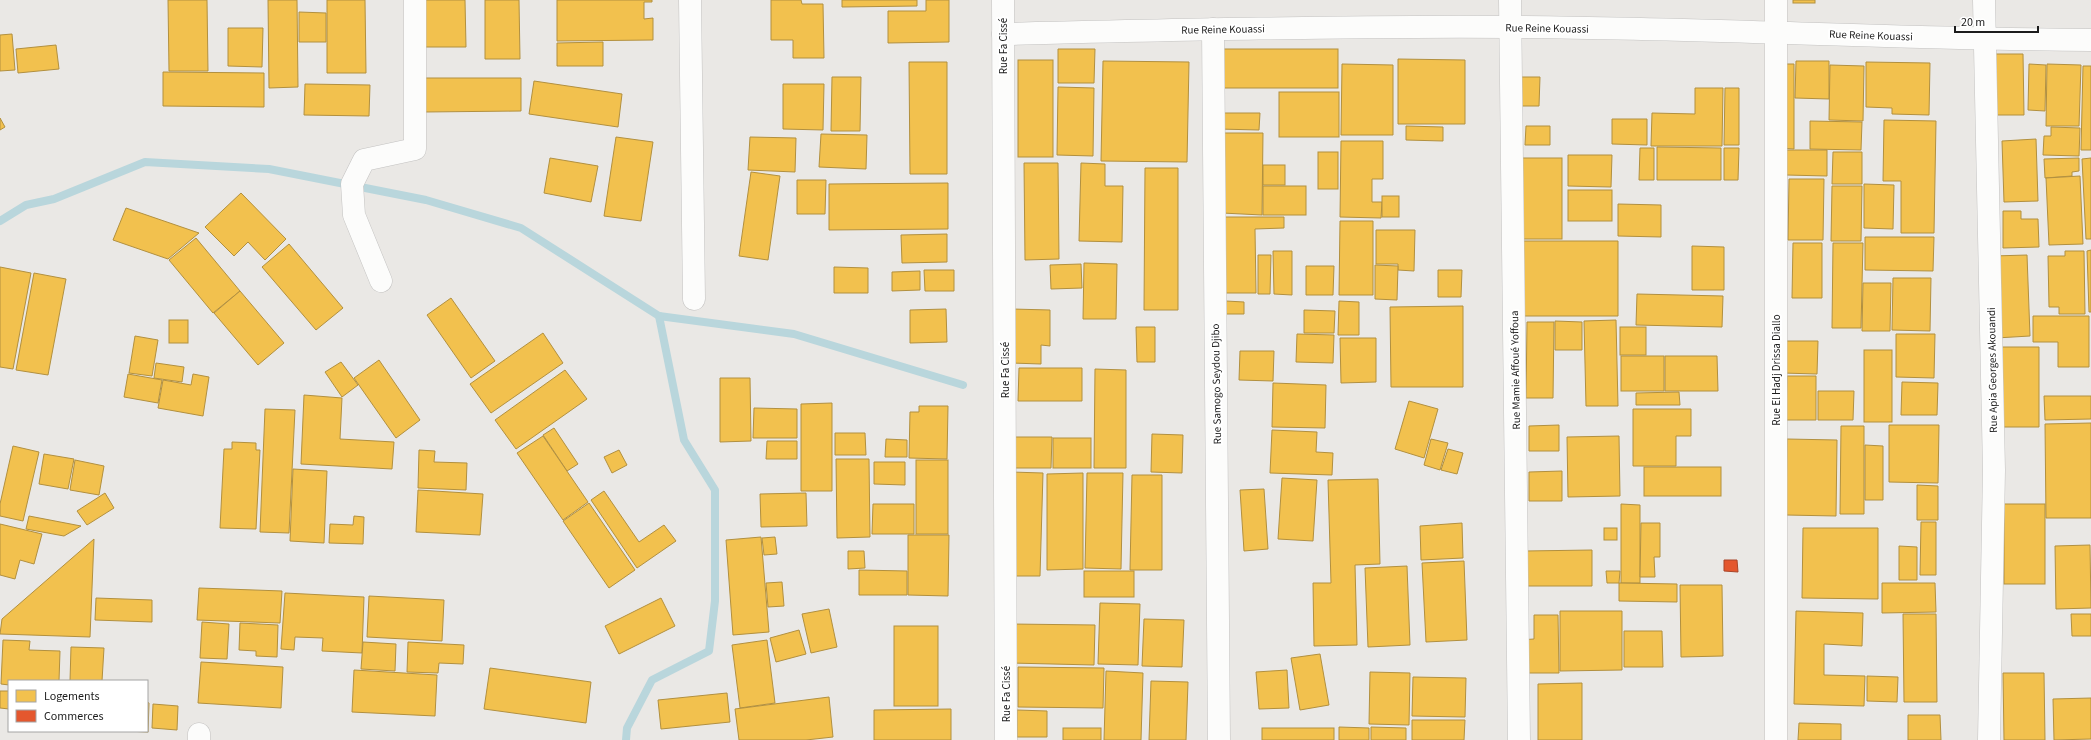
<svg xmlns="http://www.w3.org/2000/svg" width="2091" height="740" font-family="'Source Sans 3',sans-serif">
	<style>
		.homes { fill: #f2c14e; stroke: #b2903f }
		.shops { fill: #e4572e; stroke: #a84529 }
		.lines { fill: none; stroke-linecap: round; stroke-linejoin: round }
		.stream { stroke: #b9d6dc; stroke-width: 8 }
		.minor-casing { stroke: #c3c2c1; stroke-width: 23 }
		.minor { stroke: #fcfcfb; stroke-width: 22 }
		.labels { text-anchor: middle; stroke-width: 4; stroke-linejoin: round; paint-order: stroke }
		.street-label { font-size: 11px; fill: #1c1c1c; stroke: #fff }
	</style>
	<rect width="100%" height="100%" fill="#eae8e5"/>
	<!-- homes -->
	<g class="homes">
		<path d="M168 0H207L208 71H169Z"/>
		<path d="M268 0H297L298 87 269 88Z"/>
		<path d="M327 0H365L366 73H327Z"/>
		<path d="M424 0H465L466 47H425Z"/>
		<path d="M485 0H519L520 59H485Z"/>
		<path d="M557 0H652V2H644V19L653 18V40L557 41Z"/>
		<path d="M771 0H801L802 4H823L824 58H793V40H771Z"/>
		<path d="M842 0H917V6L842 7Z"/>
		<path d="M926 0H949V42L888 43V11H926Z"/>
		<rect x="1793" y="0" width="22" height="3"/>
		<path d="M299 12 326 13V42H299Z"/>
		<path d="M228 28H263L262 67 228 66Z"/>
		<path d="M12 34 15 70 0 71V35Z"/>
		<path d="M603 42V66H557V43Z"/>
		<path d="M56 45 59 69 18 73 16 49Z"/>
		<path d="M1058 49H1095L1094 83H1058Z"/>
		<rect x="1217" y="49" width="121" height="39"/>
		<path d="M1990 54H2023L2024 115H1991Z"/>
		<path d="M1398 59 1465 60V124H1398Z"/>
		<rect x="1018" y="60" width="35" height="97"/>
		<path d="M1103 61 1189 62 1187 162 1101 161Z"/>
		<path d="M1796 61H1829V99L1795 98Z"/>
		<path d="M909 62H947V174H910Z"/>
		<path d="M1866 62 1930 63 1929 115 1892 114V108L1866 107Z"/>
		<path d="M1342 64 1393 65V135H1341Z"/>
		<path d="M1779 64H1794V149L1779 148Z"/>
		<path d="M2029 64 2046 65 2045 111 2028 110Z"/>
		<path d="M2047 64 2081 65 2079 126H2046Z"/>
		<path d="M1830 65 1864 66 1863 121 1829 120Z"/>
		<path d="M2083 66H2091V150H2081Z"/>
		<path d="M163 72 264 73V107L163 106Z"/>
		<path d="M832 77H861L860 131H831Z"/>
		<path d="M1516 77H1540L1539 106H1515Z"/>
		<path d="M424 78H521V111L424 112Z"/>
		<path d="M534 81 622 94 618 127 529 114Z"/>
		<path d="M305 84 370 85 369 116 304 115Z"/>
		<path d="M783 84H824L823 130 783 129Z"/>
		<path d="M1058 87 1094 88 1093 156 1057 155Z"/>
		<path d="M1695 88H1723L1722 146H1651L1652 113 1695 114Z"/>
		<path d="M1725 88H1739V145H1724Z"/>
		<rect x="1279" y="92" width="60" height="45"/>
		<path d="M1218 113H1260L1259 130 1218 129Z"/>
		<path d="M0 118 5 127 0 130Z"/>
		<path d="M1612 119H1647V145L1612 144Z"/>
		<path d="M1884 120 1936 121 1934 233H1901V181H1883Z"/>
		<path d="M1810 121 1862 122 1861 150 1810 149Z"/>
		<path d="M1406 126 1443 127V141L1406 140Z"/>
		<path d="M1526 126H1550V145H1525Z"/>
		<path d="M2051 127 2080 128 2079 156 2043 155 2044 136H2051Z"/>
		<path d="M1222 133H1263L1262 215 1222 213Z"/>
		<path d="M821 134 867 135 866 169 819 167Z"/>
		<path d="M616 137 653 142 641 221 604 216Z"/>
		<path d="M750 137 796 138 795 172 748 170Z"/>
		<path d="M2036 139 2038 201 2004 202 2002 141Z"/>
		<path d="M1341 141H1383V179H1372V202H1382L1381 218 1340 217Z"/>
		<path d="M1657 147 1721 148V180H1657Z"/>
		<path d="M1640 148H1654V180H1639Z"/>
		<path d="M1724 148H1739L1738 180H1724Z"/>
		<path d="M1786 150H1827V176L1786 175Z"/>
		<rect x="1318" y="152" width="20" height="37"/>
		<path d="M1833 152H1862V184H1832Z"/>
		<path d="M1568 155H1612L1611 187 1568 186Z"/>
		<path d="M550 158 598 166 591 202 544 193Z"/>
		<rect x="1517" y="158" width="45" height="81"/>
		<path d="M2079 158V171L2072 172V176L2045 178 2044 159Z"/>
		<path d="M2091 158V239H2086L2082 159Z"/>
		<path d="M1024 163H1058L1059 259 1025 260Z"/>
		<path d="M1081 163 1105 164V186H1123L1122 242 1079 241Z"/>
		<rect x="1263" y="165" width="22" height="20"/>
		<path d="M1145 168H1178V310H1144Z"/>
		<path d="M751 172 780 176 768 260 739 256Z"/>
		<path d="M2080 176 2083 244 2049 245 2046 178Z"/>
		<path d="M1789 179H1824L1823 240H1788Z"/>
		<path d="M797 180H826L825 214H797Z"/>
		<path d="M948 183V229L829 230V184Z"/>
		<path d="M1864 184 1894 185 1893 229 1864 228Z"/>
		<rect x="1263" y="186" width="43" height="29"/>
		<path d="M1832 186H1862L1861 241H1831Z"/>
		<rect x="1568" y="190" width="44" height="31"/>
		<path d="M241 193 286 239 265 260 248 242 234 256 205 227Z"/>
		<rect x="1382" y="196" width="17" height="21"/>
		<path d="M1618 204 1661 205V237L1618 236Z"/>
		<path d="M126 208 199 233 168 259 113 240Z"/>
		<path d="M2003 211H2021V219H2038L2039 247 2003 248Z"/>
		<path d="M1217 217H1284V228L1255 229 1256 293H1217Z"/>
		<path d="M1340 221H1373V295H1339Z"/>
		<path d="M1376 230H1415L1414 271 1398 270V264H1376Z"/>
		<path d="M947 234V262L902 263 901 235Z"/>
		<path d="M1865 237H1934L1933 271 1865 270Z"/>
		<path d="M196 238 240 291 213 313 169 260Z"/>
		<path d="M1520 241H1618V316H1521Z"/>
		<path d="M1793 243H1822V298H1792Z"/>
		<path d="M1833 243H1863L1861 328H1832Z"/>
		<path d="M289 244 343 308 316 330 262 267Z"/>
		<path d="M1692 246 1724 247V290H1692Z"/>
		<path d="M2091 250V312H2089L2087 251Z"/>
		<path d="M1273 251H1292V295L1274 294Z"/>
		<path d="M2065 251H2084L2085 314H2059V307H2049L2048 256H2065Z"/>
		<path d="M1258 255H1271L1270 294H1258Z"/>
		<path d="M2027 255 2030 336 1996 338 1993 256Z"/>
		<path d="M1084 263 1117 264 1116 319H1083Z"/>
		<path d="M1081 264 1082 288 1051 289 1050 265Z"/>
		<path d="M1375 265 1398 266 1397 300 1375 299Z"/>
		<path d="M1306 266H1334L1333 295H1306Z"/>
		<path d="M0 267 31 273 13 369 0 367Z"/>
		<path d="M834 267 868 268V293H834Z"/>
		<path d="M924 270H954V291H925Z"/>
		<path d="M1438 270H1462L1461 297H1438Z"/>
		<path d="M920 271V290L892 291V272Z"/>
		<path d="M34 273 66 279 48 375 16 370Z"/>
		<path d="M1893 278H1931L1930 331 1892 330Z"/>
		<path d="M1863 283H1891L1890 331H1862Z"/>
		<path d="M240 291 284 343 258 365 214 313Z"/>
		<path d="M1637 294 1723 296 1722 327 1636 325Z"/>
		<path d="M451 298 495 361 471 378 427 315Z"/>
		<path d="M1226 301 1244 302V314H1226Z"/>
		<path d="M1339 301 1359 302V335H1338Z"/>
		<path d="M1463 306V387H1391L1390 307Z"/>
		<path d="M946 309 947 342 910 343V310Z"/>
		<path d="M1012 309 1050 310V346L1041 345V364L1011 363Z"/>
		<path d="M1304 310 1335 311 1334 333H1304Z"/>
		<path d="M2033 316H2089V367H2058V342H2033Z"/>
		<rect x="169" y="320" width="19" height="23"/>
		<path d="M1616 320 1618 406H1586L1584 321Z"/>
		<path d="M1555 321 1582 322V350H1555Z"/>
		<path d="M1527 322H1554L1553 398H1526Z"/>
		<path d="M1136 327H1155V362H1137Z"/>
		<rect x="1620" y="327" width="26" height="28"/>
		<path d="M543 333 563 363 491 413 470 384Z"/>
		<path d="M1297 334 1334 335 1333 363 1296 362Z"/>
		<path d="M1896 334H1935L1934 378 1896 377Z"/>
		<path d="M135 336 158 340 152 376 129 373Z"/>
		<path d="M1340 338H1376V382L1341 383Z"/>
		<path d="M1783 341H1818L1817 374 1782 373Z"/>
		<path d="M1995 347H2039V427H1996Z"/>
		<rect x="1864" y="350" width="28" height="72"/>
		<path d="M1240 351H1274L1273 381 1239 380Z"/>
		<rect x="1621" y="356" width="43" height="35"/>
		<path d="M1665 356H1717L1718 391H1665Z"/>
		<path d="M379 360 420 420 396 438 354 378Z"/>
		<path d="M341 362 358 385 342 397 325 372Z"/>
		<path d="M156 363 184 367 182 382 154 378Z"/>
		<path d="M1019 368H1082V401H1018Z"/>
		<path d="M1095 369 1126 370V468H1094Z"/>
		<path d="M565 370 587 399 516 449 495 420Z"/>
		<path d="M128 374 162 380 158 403 124 397Z"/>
		<path d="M193 374 209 377 203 416 158 408 163 380 191 385Z"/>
		<path d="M1787 376H1816V420H1786Z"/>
		<path d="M720 378H750L751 441 720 442Z"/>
		<path d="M1902 382 1938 383 1937 415H1901Z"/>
		<path d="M1273 383 1326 385 1325 428 1272 427Z"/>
		<path d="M1818 391H1854L1853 420H1818Z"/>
		<path d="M1679 392 1680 405H1636V393Z"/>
		<path d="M304 395 342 398 340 439 394 442 392 469 301 464Z"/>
		<path d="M2044 396H2091V419L2045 420Z"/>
		<path d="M1409 401 1438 409 1424 458 1395 449Z"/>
		<path d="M832 403V491H801V404Z"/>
		<path d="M919 406H948L947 459 909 458 910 412H919Z"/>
		<path d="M754 408 797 409V438H753Z"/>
		<path d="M265 409 295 410 289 533 260 532Z"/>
		<path d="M1633 409H1691V436H1676V466H1633Z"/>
		<path d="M2091 423V518H2046L2045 424Z"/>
		<path d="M1559 425V451H1529V426Z"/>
		<path d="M1889 425H1939L1938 483 1889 482Z"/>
		<path d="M1841 426H1864V514H1840Z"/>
		<path d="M554 428 578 464 567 471 543 435Z"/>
		<path d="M1272 430 1317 432 1316 452 1333 453 1332 475 1270 473Z"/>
		<path d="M835 433H865L866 455H835Z"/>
		<path d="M1152 434 1183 435 1182 473 1151 472Z"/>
		<path d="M543 436 588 502 563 520 517 453Z"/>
		<path d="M1619 436 1620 496 1568 497 1567 437Z"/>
		<path d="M1014 437H1052L1051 468H1014Z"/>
		<rect x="1053" y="438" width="38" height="30"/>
		<path d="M886 439 907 440V457H885Z"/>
		<path d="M1431 439 1448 443 1440 470 1424 465Z"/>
		<path d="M1787 439 1837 440 1836 516 1786 515Z"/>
		<path d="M767 441H797V459H766Z"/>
		<path d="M232 442 256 443V450H260L256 529 220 528 224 449H232Z"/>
		<path d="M1865 445 1883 446V500H1865Z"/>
		<path d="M13 446 39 452 23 521 0 516V504Z"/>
		<path d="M1448 449 1463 453 1457 474 1441 470Z"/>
		<path d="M419 450 435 451 434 462 467 463 466 490 418 488Z"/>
		<path d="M619 450 627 465 612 473 604 457Z"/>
		<path d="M44 454 74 459 68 489 39 484Z"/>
		<path d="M836 459H869L870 537 837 538Z"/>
		<path d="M75 460 104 466 99 495 70 490Z"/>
		<rect x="916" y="460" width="32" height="74"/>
		<path d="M874 462H905V485L874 484Z"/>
		<rect x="1644" y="467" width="77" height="29"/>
		<path d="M293 469 327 471 324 543 290 541Z"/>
		<path d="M1562 471V501H1529V472Z"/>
		<path d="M1011 472 1043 473 1040 576H1008Z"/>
		<path d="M1083 473V569L1047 570V474Z"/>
		<path d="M1087 473H1123L1121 569 1085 568Z"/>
		<path d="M1132 475H1162V570H1130Z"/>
		<path d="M1282 478 1317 480 1313 541 1278 539Z"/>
		<path d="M1378 479 1380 564 1355 565 1357 645 1314 646 1313 583H1331L1328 480Z"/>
		<path d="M1917 485 1938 486V520H1917Z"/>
		<path d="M1264 489 1268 549 1244 551 1240 490Z"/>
		<path d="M418 490 483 494 480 535 416 532Z"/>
		<path d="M604 491 639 542 664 525 676 541 637 568 591 500Z"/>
		<path d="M105 493 114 508 87 525 77 511Z"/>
		<path d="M806 493 807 526 761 527 760 494Z"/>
		<path d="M589 503 635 570 609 588 563 521Z"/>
		<path d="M873 504H914V534H872Z"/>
		<path d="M1621 504 1640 505V583H1621Z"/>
		<rect x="2004" y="504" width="41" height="80"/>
		<path d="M29 516 81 526 64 536 26 529Z"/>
		<path d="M354 516 364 517 363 544 329 543 330 524 353 525Z"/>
		<path d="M1921 522H1936V575H1920Z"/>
		<path d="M1462 523 1463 558 1421 560 1420 526Z"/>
		<path d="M1641 523H1660V557H1654L1655 577H1640Z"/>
		<path d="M0 524 42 534 34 564 20 560 15 579 0 575Z"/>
		<rect x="1604" y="528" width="13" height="12"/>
		<path d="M1803 528H1878V599L1802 598Z"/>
		<path d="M908 535H949L948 596 908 595Z"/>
		<path d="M761 537 769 632 733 635 726 540Z"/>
		<path d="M775 537 777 554 764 555 762 538Z"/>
		<path d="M94 539 90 637 0 634 2 619Z"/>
		<path d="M2090 545 2091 608 2056 609 2055 546Z"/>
		<path d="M1899 546 1917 547V580H1899Z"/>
		<path d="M1592 550V586H1525V551Z"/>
		<path d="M848 551H864L865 568 848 569Z"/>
		<path d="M1464 561 1467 640 1426 642 1422 563Z"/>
		<path d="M1407 566 1410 645 1368 647 1365 568Z"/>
		<path d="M859 570 907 571V595H859Z"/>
		<rect x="1084" y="571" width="50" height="26"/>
		<path d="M1606 571H1620L1619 583H1607Z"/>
		<path d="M782 582 784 606 768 607 766 583Z"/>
		<path d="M1619 583 1677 584V602L1619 601Z"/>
		<path d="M1882 583H1935L1936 612 1882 613Z"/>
		<path d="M1680 585H1722L1723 656 1681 657Z"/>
		<path d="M199 588 282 591 280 623 197 620Z"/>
		<path d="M285 593 364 597 362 653 322 651 323 638 295 637 294 650 281 649Z"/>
		<path d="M369 596 444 600 442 641 367 637Z"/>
		<path d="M96 598 152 600V622L95 620Z"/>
		<path d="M661 598 675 626 619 654 605 626Z"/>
		<path d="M1100 603 1140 604 1138 665 1098 664Z"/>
		<path d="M829 609 837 647 811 653 802 614Z"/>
		<path d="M1560 611H1622V670L1560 671Z"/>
		<path d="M1796 611 1863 613 1862 646 1824 644V675L1865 676 1864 706 1794 704Z"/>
		<path d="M1903 614H1936L1937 702H1904Z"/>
		<path d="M2071 614H2091V636H2072Z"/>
		<path d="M1534 615H1558L1559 673H1520L1519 640 1534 639Z"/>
		<path d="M1144 619 1184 620 1182 667 1142 666Z"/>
		<path d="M202 622 229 624 227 659 200 658Z"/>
		<path d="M240 623 278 625 277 657 256 656V651L239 650Z"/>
		<path d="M1010 624 1095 625 1094 665 1010 663Z"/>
		<rect x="894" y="626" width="44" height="80"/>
		<path d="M799 630 806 654 776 662 770 638Z"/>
		<path d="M1624 631H1662L1663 667H1624Z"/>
		<path d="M3 640 30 641 29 650 60 651 59 681H9V685L1 684Z"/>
		<path d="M767 640 775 703 740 708 732 645Z"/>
		<path d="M363 642 396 644 395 671 361 669Z"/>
		<path d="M408 642 464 645 463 664 439 663 438 673 407 672Z"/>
		<path d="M71 647 104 648 102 681H70Z"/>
		<path d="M1320 654 1329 705 1300 710 1291 658Z"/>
		<path d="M201 662 283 667 281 708 198 703Z"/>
		<path d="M1018 667 1104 668 1103 708 1018 707Z"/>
		<path d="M490 668 591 682 586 723 484 709Z"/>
		<path d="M354 670 437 675 435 716 352 712Z"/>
		<path d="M1287 670 1289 708 1259 709 1256 672Z"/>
		<path d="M1106 671 1143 673 1141 740H1104Z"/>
		<path d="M1370 672 1410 673 1409 725 1369 724Z"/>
		<path d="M2003 673H2044L2045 740H2004Z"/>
		<path d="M1867 676 1898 677 1897 702 1867 701Z"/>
		<path d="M1413 677 1466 678 1465 717 1412 716Z"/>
		<path d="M1151 681 1188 682 1186 740H1149Z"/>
		<path d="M1582 683V740H1538V684Z"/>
		<path d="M0 691H9V709L0 708Z"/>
		<path d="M727 693 730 722 661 729 658 700Z"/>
		<path d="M829 697 833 737 806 740H739L735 709Z"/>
		<path d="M2091 698V739L2054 740 2053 699Z"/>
		<path d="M147 702 149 703 148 732 126 731H147Z"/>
		<path d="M153 704 178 706 177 730 152 728Z"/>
		<path d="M951 709V740H874V710Z"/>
		<path d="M1017 710 1047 711V737H1017Z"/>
		<path d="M1908 715H1940L1941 740H1908Z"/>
		<path d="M1412 720H1465L1464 740H1412Z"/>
		<path d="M1799 723 1841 724V740H1798Z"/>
		<path d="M1339 727 1369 728V740H1339Z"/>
		<path d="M1371 727 1406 728V740H1371Z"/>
		<rect x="1063" y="728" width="38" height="12"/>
		<rect x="1262" y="728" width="72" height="12"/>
	</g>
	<!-- shops -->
	<path class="shops" d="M1724 560H1737L1738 572 1724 571Z"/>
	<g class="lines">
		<!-- stream -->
		<g class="stream">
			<path d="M0 221 26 205 54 199 145 162 269 169 426 200 521 228 659 316 794 334 963 385"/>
			<path d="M626 740 627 728 652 680 709 651 715 601V490L684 440 659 316"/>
		</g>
		<defs>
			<g id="minor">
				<path d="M690 0 694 299"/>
				<path d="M1003 0 1006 740"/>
				<path d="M1510 0 1519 740"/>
				<path d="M1984 0 1994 470 1989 740"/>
				<path d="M1213 29 1219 740"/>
				<path d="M1003 34C1173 30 1342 26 1512 27 1705 28 1898 39 2091 40"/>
				<path d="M381 281 354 215 352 184 364 160 415 149V0"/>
				<path d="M199 740V734"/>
				<path d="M1776 740V0"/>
			</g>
		</defs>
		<!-- minor casing -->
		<use href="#minor" class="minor-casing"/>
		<!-- minor -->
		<use href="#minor" class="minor"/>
	</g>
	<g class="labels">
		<!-- street labels -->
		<g class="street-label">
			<text transform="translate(1547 28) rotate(1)" y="4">Rue Reine Kouassi</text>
			<text transform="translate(1223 29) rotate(-1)" y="4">Rue Reine Kouassi</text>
			<text transform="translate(1871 35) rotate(2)" y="4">Rue Reine Kouassi</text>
			<text transform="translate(1003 46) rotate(-90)" y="4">Rue Fa Cissé</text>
			<text transform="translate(1005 370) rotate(-90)" y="4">Rue Fa Cissé</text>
			<text transform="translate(1515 370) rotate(-91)" y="4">Rue Mamie Affoué Yoffoua</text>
			<text transform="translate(1776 370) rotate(-90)" y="4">Rue El Hadj Drissa Diallo</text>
			<text transform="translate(1992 370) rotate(-91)" y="4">Rue Apia Georges Akouandi</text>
			<text transform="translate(1216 384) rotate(-91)" y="4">Rue Samogo Seydou Djibo</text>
			<text transform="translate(1006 694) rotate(-90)" y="4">Rue Fa Cissé</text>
		</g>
	</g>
	<!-- legend -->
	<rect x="8" y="680" width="140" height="52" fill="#ffffff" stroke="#a4a4a4"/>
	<rect x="16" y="690" width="20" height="12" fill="#f2c14e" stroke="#a4a4a4"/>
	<text x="44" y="700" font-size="12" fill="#1c1c1c">Logements</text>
	<rect x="16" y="710" width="20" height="12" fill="#e4572e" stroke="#a4a4a4"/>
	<text x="44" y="720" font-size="12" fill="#1c1c1c">Commerces</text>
	<!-- scale -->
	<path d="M1955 26v6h83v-6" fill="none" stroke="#1c1c1c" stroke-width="2"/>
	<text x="1961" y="26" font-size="12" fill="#1c1c1c" stroke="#ffffff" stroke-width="3" paint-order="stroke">20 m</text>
</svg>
